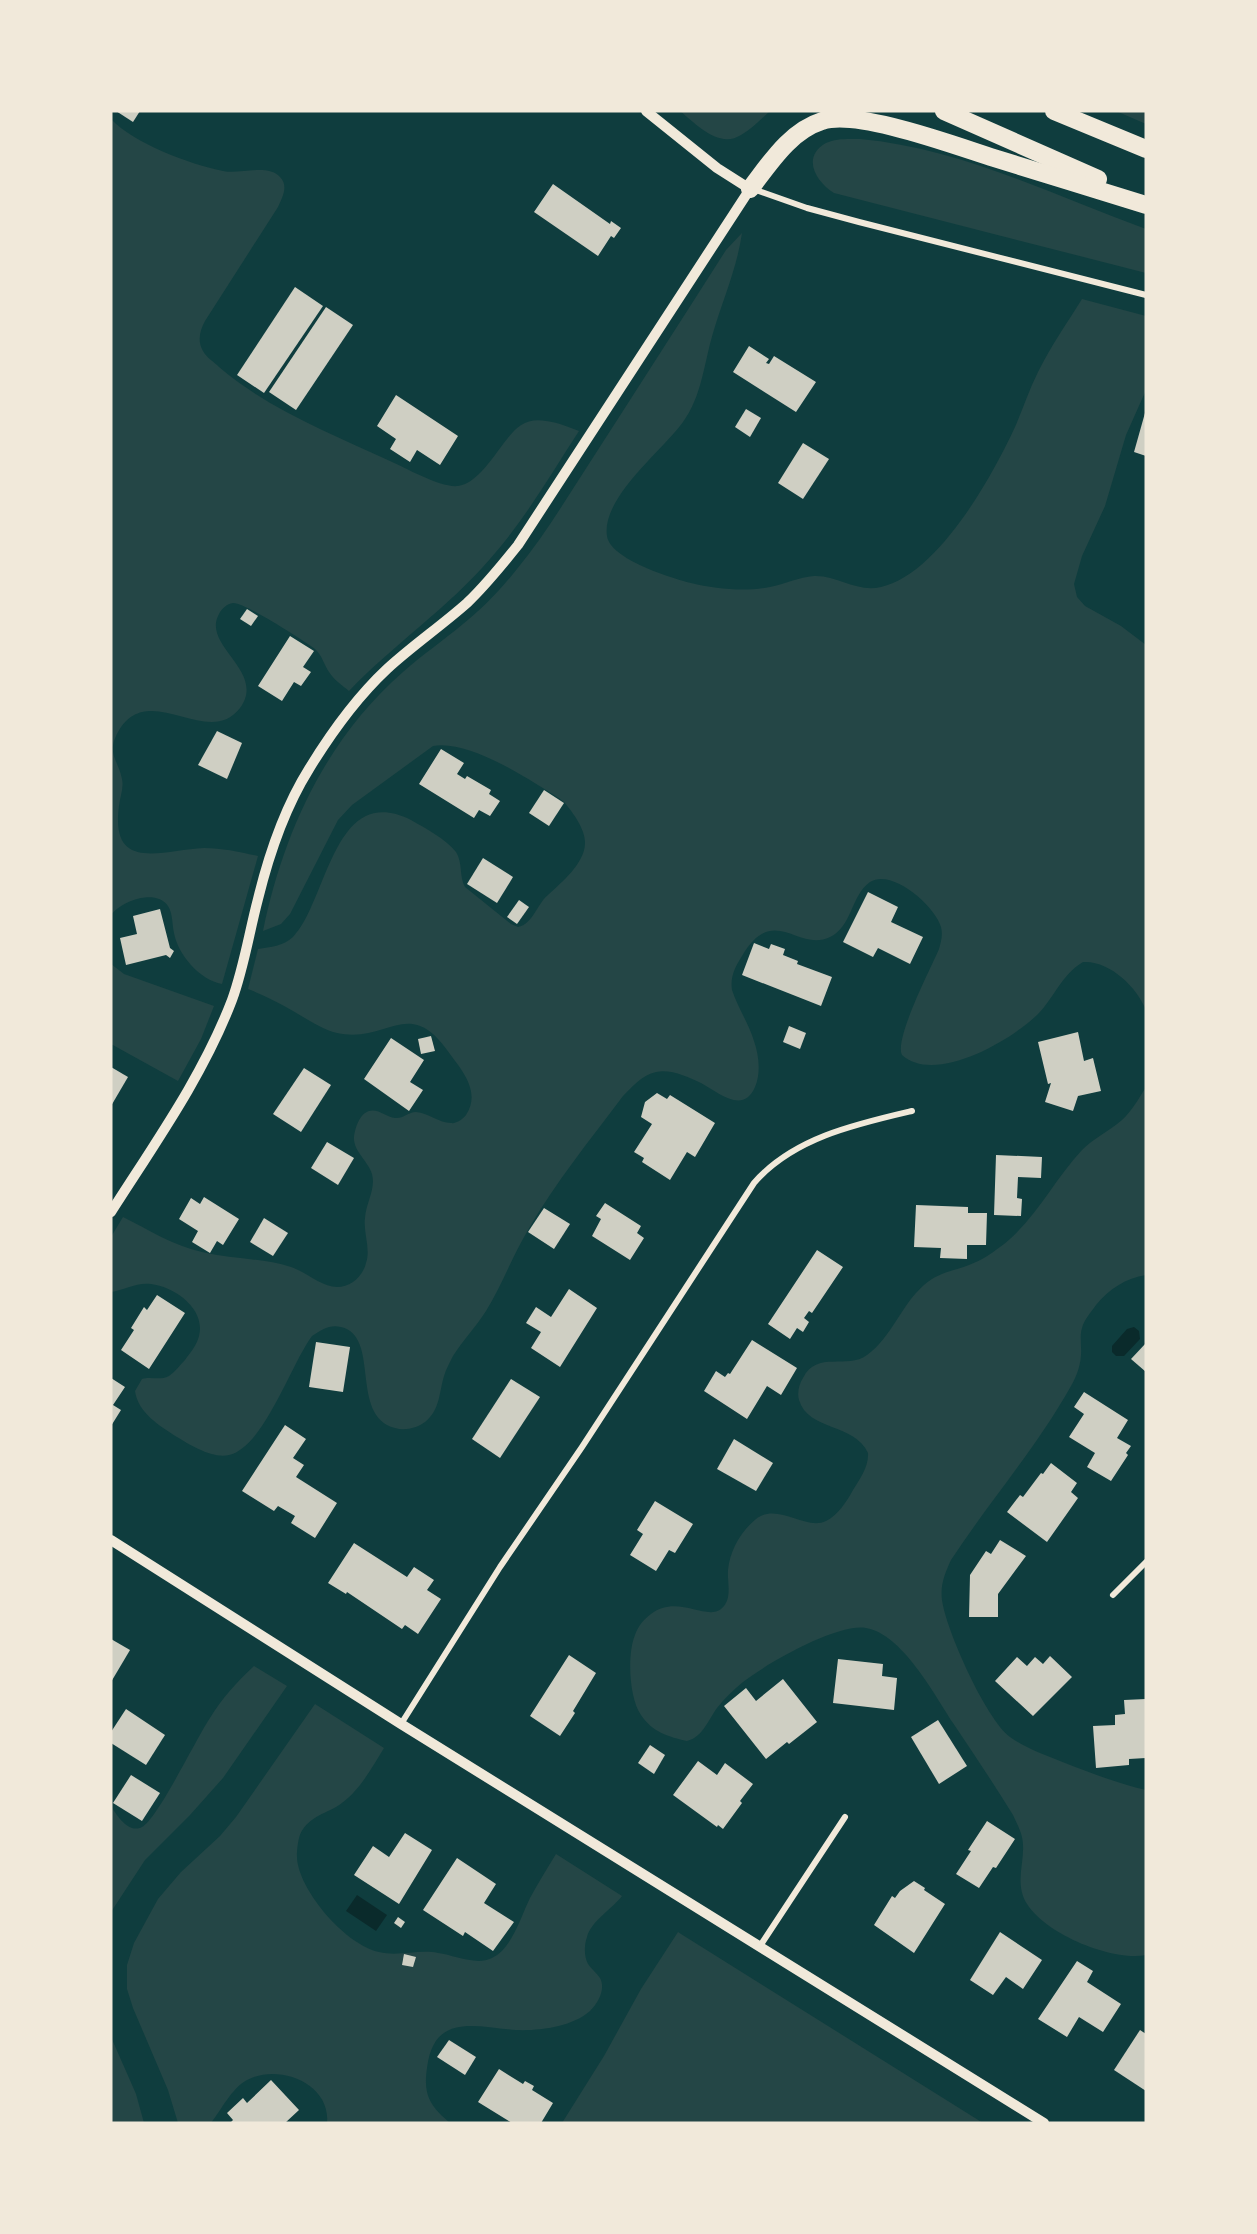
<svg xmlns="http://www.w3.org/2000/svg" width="1257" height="2234" font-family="Roboto,sans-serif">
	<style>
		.green { fill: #244646 }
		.water { fill: #0a2a2b }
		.building { fill: #cfcfc3 }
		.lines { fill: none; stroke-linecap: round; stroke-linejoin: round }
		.minor { stroke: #f1e9da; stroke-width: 6 }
		.tertiary { stroke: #f1e9da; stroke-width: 10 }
		.motorway { stroke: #f1e9da; stroke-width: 18 }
	</style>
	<rect width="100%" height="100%" fill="#0f3d3e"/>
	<!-- green -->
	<g class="green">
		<path d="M680 111H770C761 119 752 129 741 135 719 149 696 124 680 111Z"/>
		<path d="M1116 111H1146V124Z"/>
		<path d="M111 119C135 144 189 164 223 171 240 175 267 163 280 177 289 186 282 198 278 207L205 321C200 330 197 341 203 351 206 357 214 362 219 367 268 409 332 434 390 461 406 468 441 488 458 486 467 485 475 478 481 472 518 431 514 404 579 431 551 474 524 521 490 559 448 608 394 644 349 691 342 685 334 680 329 672 324 665 322 655 315 649 305 641 242 601 233 603 227 604 222 608 219 614 201 646 267 671 240 708 208 750 148 678 118 732 106 754 118 759 122 779 124 788 120 797 119 806 110 873 162 850 204 848 222 848 240 852 258 856L222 984C200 980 178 955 174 933 172 924 173 914 168 906 156 888 121 901 111 915Z"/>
		<path d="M860 139C960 148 1053 195 1146 229V273L834 193C816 182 801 157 826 143 836 138 849 139 860 139Z"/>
		<path d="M742 233C737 268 723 299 713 333 704 363 702 396 683 422 663 450 601 498 607 536 610 559 671 578 691 583 716 589 745 592 770 587 785 584 799 577 814 576 838 575 857 593 881 587 938 574 992 477 1015 427 1023 409 1029 390 1038 372 1051 346 1067 323 1082 299L1146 316V390L1126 435 1105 506 1082 556 1074 584 1077 597 1085 606 1121 626 1146 645V1010C1137 987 1109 960 1083 962 1062 974 1054 998 1038 1014 1012 1040 935 1085 902 1055 894 1039 931 968 939 949 941 942 943 935 941 927 935 906 892 868 870 882 851 895 852 927 830 937 798 953 774 902 742 956 735 967 730 977 732 990 738 1008 749 1024 754 1041 759 1055 761 1073 755 1087 743 1115 718 1092 701 1083 688 1077 671 1069 656 1072 642 1075 632 1087 623 1096 590 1140 555 1183 528 1230 512 1257 502 1285 486 1311 476 1327 463 1340 453 1356 450 1362 446 1369 444 1376 439 1393 440 1410 425 1422 417 1428 405 1431 395 1428 349 1416 381 1336 341 1327 330 1324 321 1330 312 1336 291 1364 264 1447 229 1455 213 1459 190 1445 177 1437 160 1426 138 1413 135 1391L142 1379C151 1376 159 1381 169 1376 175 1372 180 1365 185 1360 190 1353 197 1345 199 1336 206 1309 175 1287 151 1284 137 1282 124 1290 111 1292V1237L123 1217C149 1230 174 1246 202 1252 232 1259 262 1258 291 1267 306 1272 322 1287 337 1287 351 1287 363 1276 366 1263 371 1249 363 1232 365 1218 366 1203 376 1189 372 1174 368 1161 353 1151 354 1137 355 1129 359 1114 369 1111 378 1108 386 1117 395 1118 403 1119 408 1112 416 1112 429 1113 439 1123 451 1123 456 1124 463 1119 466 1115 482 1091 460 1068 447 1050 408 996 387 1044 337 1033 321 1029 307 1019 293 1011 278 1002 263 995 248 989L258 949C271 947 283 946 293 937 328 901 333 781 411 820 425 828 446 839 456 852 463 863 459 877 465 887L511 924 518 927C533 924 537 904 548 895 562 882 584 864 585 844 586 830 573 813 565 803 560 798 552 794 546 790 519 773 466 740 433 746L352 805 338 820 290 914 281 924 263 931C283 833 326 739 403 672 422 655 444 640 463 624 483 608 501 589 517 569 546 534 569 494 594 456 638 388 682 319 726 250Z"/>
		<path d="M111 964 124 974 214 1006 201 1039 178 1081 111 1044Z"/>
		<path d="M1146 1087V1275C1126 1278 1109 1289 1096 1305 1091 1312 1084 1320 1082 1328 1080 1334 1081 1341 1081 1347 1082 1361 1078 1374 1071 1386 1037 1447 989 1502 951 1560 945 1573 940 1585 942 1600 946 1630 986 1719 1010 1737 1025 1748 1043 1754 1060 1761 1088 1772 1116 1783 1146 1790V1955C1111 1962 1036 1931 1023 1896 1017 1878 1024 1862 1023 1845 1023 1834 1017 1824 1013 1815 994 1784 973 1753 953 1723 934 1694 902 1634 866 1628 837 1623 766 1664 743 1682 733 1690 724 1699 717 1708 708 1720 703 1737 687 1741 669 1737 652 1732 641 1715 629 1698 627 1654 635 1635 638 1626 644 1619 651 1614 677 1594 706 1621 721 1609 733 1599 727 1583 728 1570 730 1551 740 1532 756 1519 778 1502 805 1531 826 1521 838 1515 847 1501 853 1490 860 1479 869 1466 868 1453 855 1423 808 1431 799 1400 797 1393 799 1384 803 1378 817 1350 847 1370 867 1355 892 1337 901 1305 924 1285 937 1273 953 1271 969 1265 980 1261 991 1254 1000 1247 1035 1221 1053 1181 1082 1150 1094 1138 1109 1131 1122 1120 1132 1111 1139 1098 1146 1087Z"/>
		<path d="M254 1666 287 1686 223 1778 190 1815 145 1860 111 1912V1806C117 1816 129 1834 142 1827 157 1820 197 1737 210 1718 222 1698 237 1682 254 1666Z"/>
		<path d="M315 1704 384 1748C371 1769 358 1794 336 1807 321 1815 304 1820 299 1838 297 1847 296 1857 298 1865 305 1897 347 1945 379 1952 398 1957 419 1949 438 1953 454 1955 476 1966 492 1958 512 1949 521 1916 530 1898 538 1883 547 1869 556 1854L622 1896C612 1909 591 1921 587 1937 584 1945 584 1957 588 1964 591 1969 597 1973 600 1978 606 1989 598 2003 590 2011 572 2027 539 2031 516 2030 476 2027 434 2012 427 2068 423 2095 430 2106 450 2123H327C331 2083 278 2063 247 2080 231 2089 222 2109 211 2123H178L168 2090 133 2008 127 1989V1965L134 1943 158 1899 181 1872 220 1836 236 1817Z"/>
		<path d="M678 1932 681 1934 983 2123H562L604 2056 641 1989Z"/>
		<path d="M111 2037 136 2094 144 2123H111Z"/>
	</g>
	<!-- water -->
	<g class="water">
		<path d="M1134 1327 1139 1331 1140 1339 1124 1356H1116L1112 1352V1346L1127 1329Z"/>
		<path d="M357 1895 387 1915 376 1931 346 1911Z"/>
	</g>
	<!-- building -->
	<g class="building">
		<path d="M116 111H140L133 122Z"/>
		<path d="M553 184 610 224 611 221 621 228 614 238 611 236 598 256 534 212Z"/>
		<path d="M295 287 323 306 264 393 237 375Z"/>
		<path d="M326 307 353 325 296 410 269 392Z"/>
		<path d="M749 346 769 359 766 363 769 364 774 356 816 382 796 412 733 372Z"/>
		<path d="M396 395 458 436 440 465 417 450 410 462 390 449 396 439 377 426Z"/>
		<path d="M746 409 761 418 750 437 735 427Z"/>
		<path d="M1145 413H1146V456L1134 452Z"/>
		<path d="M803 443 829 459 803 499 778 483Z"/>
		<path d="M247 609 258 616 251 626 240 619Z"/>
		<path d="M290 636 314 651 303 667 311 672 301 686 294 682 282 701 258 686Z"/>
		<path d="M217 731 242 743 227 779 198 765Z"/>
		<path d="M441 749 464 763 457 774 465 779 467 776 491 790 489 794 500 801 490 816 479 810 474 818 419 784Z"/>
		<path d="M544 790 564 803 549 826 529 813Z"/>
		<path d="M483 858 513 877 497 903 467 884Z"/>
		<path d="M868 892 898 907 891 922 923 937 910 964 878 948 873 957 843 942Z"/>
		<path d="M519 900 529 907 517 924 507 917Z"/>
		<path d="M160 909 170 948 174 951 170 958 166 955 126 965 120 938 137 934 133 916Z"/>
		<path d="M754 943 769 949 771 944 785 949 783 955 798 961 797 964 832 977 821 1006 742 975Z"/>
		<path d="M789 1026 806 1033 800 1049 783 1042Z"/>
		<path d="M1078 1032 1084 1061 1093 1058 1101 1091 1078 1096 1073 1111 1045 1102 1051 1083 1048 1084 1038 1042Z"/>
		<path d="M431 1036 435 1051 421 1054 418 1039Z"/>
		<path d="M391 1038 424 1060 410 1082 423 1090 409 1111 364 1079Z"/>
		<path d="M111 1067 128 1077 111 1106Z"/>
		<path d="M304 1068 331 1085 301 1132 273 1114Z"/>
		<path d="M657 1093 667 1099 670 1095 715 1123 695 1157 687 1152 670 1180 642 1162 644 1158 634 1152 652 1124 641 1117 645 1102Z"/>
		<path d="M327 1142 354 1158 338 1185 311 1168Z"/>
		<path d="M996 1155 1042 1157 1041 1178 1018 1177 1017 1198 1022 1199 1021 1216 994 1215Z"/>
		<path d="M204 1197 239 1219 223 1245 217 1241 210 1253 192 1242 198 1231 179 1219 191 1198 200 1204Z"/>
		<path d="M605 1203 641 1226 637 1233 644 1238 630 1260 592 1236 601 1219 596 1216Z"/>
		<path d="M916 1205 968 1207V1213H987L986 1245H967V1259L940 1258 941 1248 914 1247Z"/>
		<path d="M544 1208 570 1224 554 1249 528 1232Z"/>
		<path d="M264 1218 288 1233 273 1256 250 1242Z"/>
		<path d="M817 1250 843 1267 812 1313 809 1311 804 1318 809 1322 803 1332 797 1328 790 1339 768 1324Z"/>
		<path d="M569 1289 597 1308 560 1367 531 1348 541 1332 526 1323 536 1307 551 1317Z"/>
		<path d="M157 1295 185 1313 149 1369 121 1350 134 1330 131 1328 144 1307 147 1310Z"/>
		<path d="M752 1340 797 1368 781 1395 767 1386 747 1419 704 1391 716 1371 725 1377 728 1373 730 1374Z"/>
		<path d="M316 1342 350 1347 343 1392 309 1387Z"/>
		<path d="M1146 1343V1372L1131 1359Z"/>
		<path d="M111 1378 125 1387 113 1405 121 1410 111 1426Z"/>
		<path d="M511 1379 540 1397 500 1458 472 1439Z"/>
		<path d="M1084 1392 1128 1420 1117 1438 1131 1446 1126 1453 1128 1455 1111 1481 1087 1467 1095 1453 1069 1437 1084 1414 1074 1407Z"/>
		<path d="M285 1425 306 1439 293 1458 304 1465 296 1477 337 1503 315 1538 291 1523 295 1516 278 1506 274 1511 242 1491Z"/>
		<path d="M734 1439 773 1463 756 1491 717 1469Z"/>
		<path d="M1051 1463 1077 1483 1071 1492 1078 1498 1047 1542 1007 1512 1020 1495 1023 1497 1041 1473 1043 1474Z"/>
		<path d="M655 1501 693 1524 675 1553 669 1550 656 1571 630 1555 643 1534 637 1530Z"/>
		<path d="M1000 1540 1026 1556 998 1594V1617H969L970 1575 986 1551 991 1554Z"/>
		<path d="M354 1543 407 1577 414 1567 434 1580 427 1590 441 1599 418 1634 405 1625 402 1629 347 1592 346 1594 328 1583Z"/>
		<path d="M111 1639 130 1650 111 1682Z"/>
		<path d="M569 1655 596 1673 573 1711 575 1713 560 1736 530 1716Z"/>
		<path d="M1050 1656 1072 1677 1033 1716 995 1681 1017 1657 1027 1666 1035 1657 1043 1664Z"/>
		<path d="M838 1659 883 1664 882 1676 897 1678 894 1710 833 1703Z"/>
		<path d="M783 1679 817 1722 789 1744 787 1742 766 1759 724 1706 746 1688 756 1701Z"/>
		<path d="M1146 1699V1758L1129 1759V1765L1096 1768 1093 1726 1115 1725V1715L1125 1714 1124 1700Z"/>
		<path d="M126 1709 165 1735 146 1765 111 1743V1732Z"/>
		<path d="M938 1720 967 1766 939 1784 911 1737Z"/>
		<path d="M650 1745 665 1755 654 1774 638 1763Z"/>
		<path d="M698 1761 717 1775 725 1763 753 1784 740 1801 742 1803 723 1829 718 1825 717 1827 673 1795Z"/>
		<path d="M131 1775 160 1793 142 1821 113 1803Z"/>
		<path d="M987 1821 1015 1839 996 1868 993 1867 979 1888 956 1874 971 1851 968 1850Z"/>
		<path d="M405 1833 432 1850 399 1904 354 1875 373 1846 389 1857Z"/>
		<path d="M457 1858 496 1884 484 1903 514 1922 493 1951 465 1932 463 1936 423 1910Z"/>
		<path d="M914 1881 925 1888 924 1890 945 1904 914 1953 874 1925 892 1896 895 1898 900 1891Z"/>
		<path d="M398 1917 405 1922 401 1928 394 1923Z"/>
		<path d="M1000 1932 1042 1960 1023 1989 1006 1977 993 1995 970 1980Z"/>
		<path d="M404 1954 416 1957 413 1967 402 1965Z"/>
		<path d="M1077 1961 1093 1971 1087 1982 1121 2004 1103 2032 1079 2017 1067 2037 1038 2019Z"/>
		<path d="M1140 2030 1146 2034V2091L1114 2070Z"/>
		<path d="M449 2040 476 2057 465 2075 437 2057Z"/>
		<path d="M499 2069 523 2084 525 2081 534 2086 532 2090 553 2103 541 2123H512L478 2102Z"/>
		<path d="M271 2080 299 2110 285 2123H230L233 2120 227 2113 243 2098 247 2103Z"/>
	</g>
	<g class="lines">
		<!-- minor -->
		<g class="minor">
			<path d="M753 189 807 208 859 222 1146 295"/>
			<path d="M1113 1595 1146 1562"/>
			<path d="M401 1724 500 1567 582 1447 754 1183C793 1138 856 1124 912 1111"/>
			<path d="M760 1946 845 1817"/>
		</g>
		<!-- tertiary -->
		<g class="tertiary">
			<path d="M111 1212C155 1143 203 1076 232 1000 244 967 249 933 258 899 269 854 284 809 309 769 331 733 356 698 387 669 412 646 441 626 467 603 486 585 502 565 518 545L750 189 717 168 646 111"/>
			<path d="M111 1540 401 1724 1044 2123"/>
		</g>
		<!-- motorway -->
		<g class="motorway">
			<path d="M944 111 1098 179"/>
			<path d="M1054 111 1146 149"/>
			<path d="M750 189C770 163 790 131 822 121 857 109 956 146 994 158 1045 174 1095 189 1146 205"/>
		</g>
	</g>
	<!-- border -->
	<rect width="1257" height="2234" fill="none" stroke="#f1e9da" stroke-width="225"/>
</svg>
